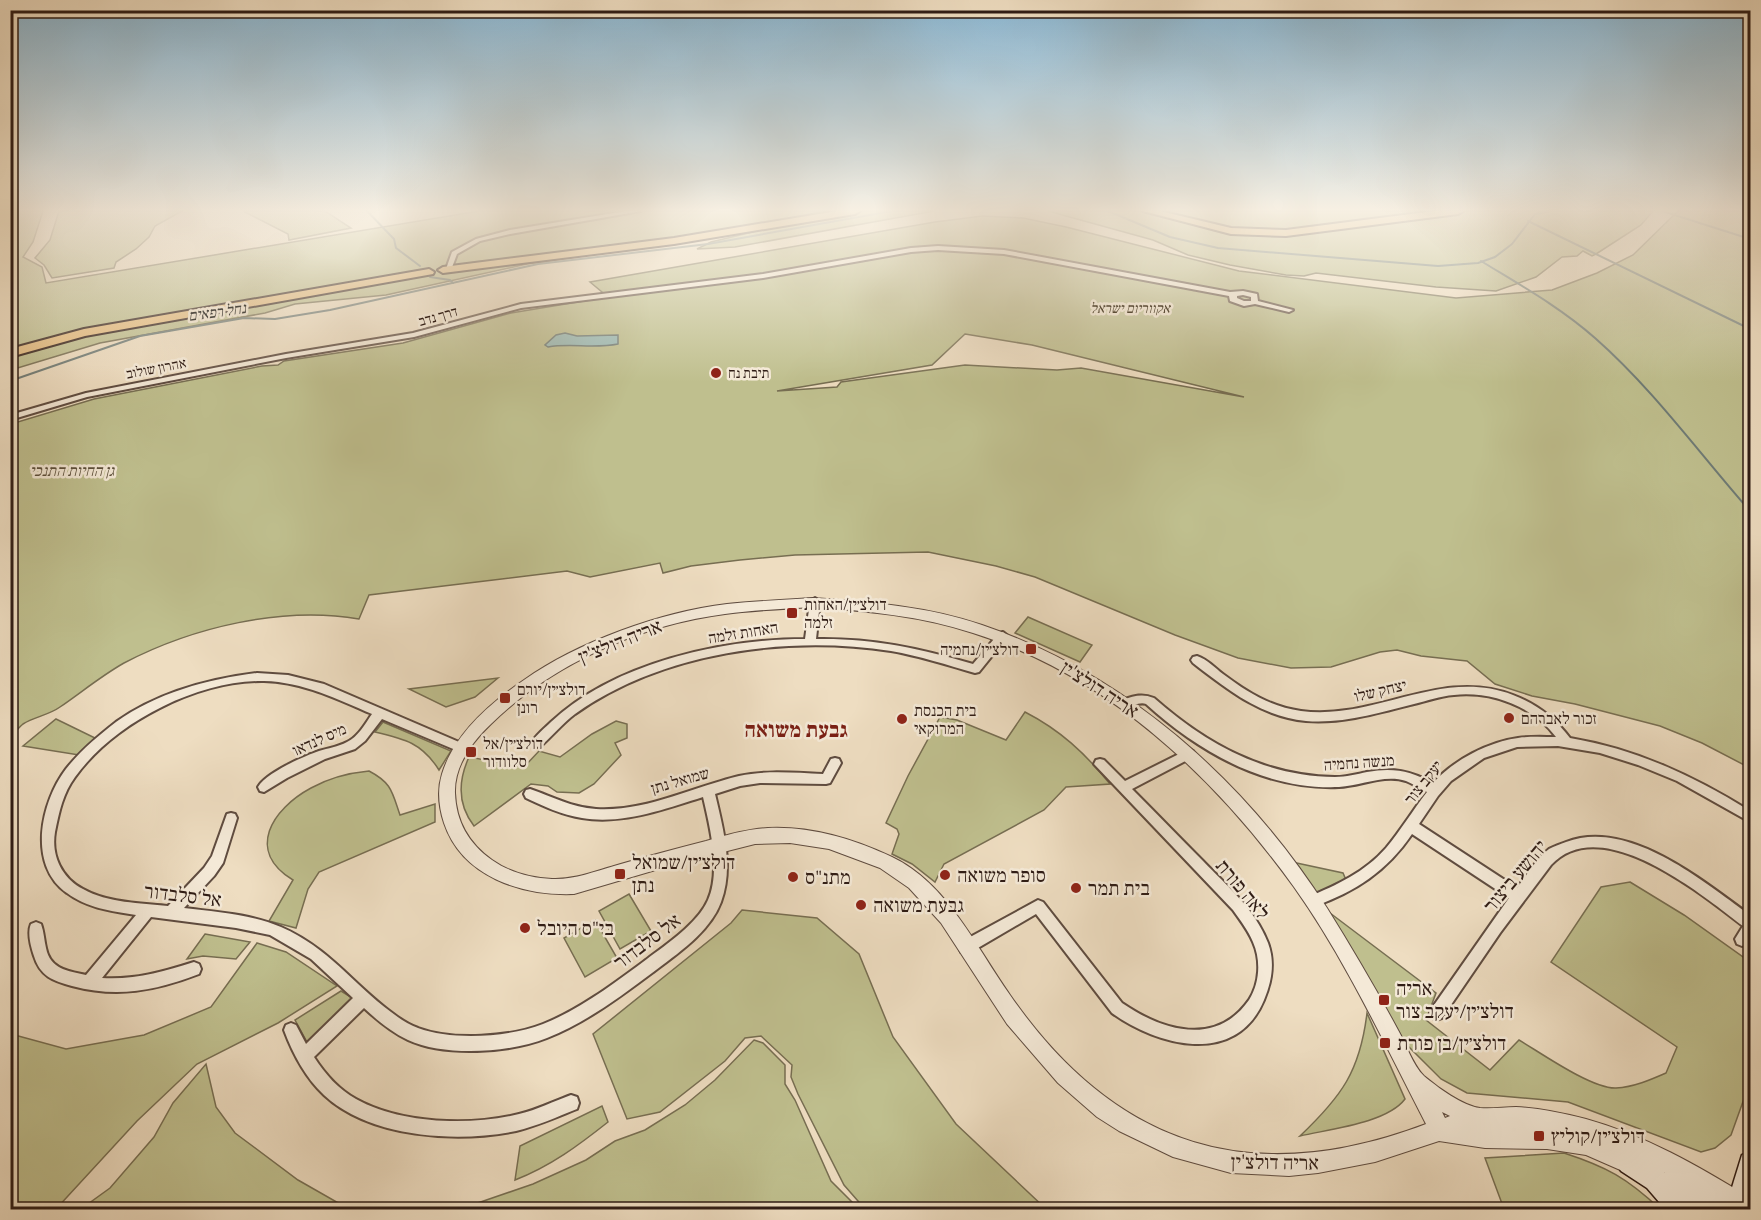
<svg xmlns="http://www.w3.org/2000/svg" width="1761" height="1220" font-family="Vollkorn,'Frank Ruhl Libre',serif">
	<style>
		.green { fill: #bfbf8e; stroke: #776e52; stroke-width: 1.5; fill-rule: evenodd }
		.water { fill: #9abbb7; stroke: #6f7b76; stroke-width: 1.5 }
		.lines { fill: none; stroke-linecap: round; stroke-linejoin: round }
		.stream { stroke: #6f7b76; stroke-width: 2 }
		.minor-casing { stroke: #5f4c40; stroke-width: 4 }
		.tertiary-casing { stroke: #5f4c40; stroke-width: 2 }
		.secondary-casing { stroke: #2f1c15; stroke-width: 3 }
		.primary-casing { stroke: #2f1c15; stroke-width: 4 }
		.minor { fill: #f4e9d7; fill-rule: evenodd }
		.tertiary { fill: #f4e9d7; fill-rule: evenodd }
		.secondary { fill: #f4e9d7; fill-rule: evenodd }
		.primary { fill: #e7be80; fill-rule: evenodd }
		.poi-dot { fill: #8f2418; stroke: #f4e9d7; stroke-width: 2 }
		.labels { text-anchor: middle; stroke-width: 5; stroke-linejoin: round; paint-order: stroke }
		.far-park-label { font-size: 14px; font-style: italic; fill: #5a4d39; stroke: #f4e9d7 }
		.far-street-label { font-size: 14px; fill: #2f1c15; stroke: #f4e9d7 }
		.far-poi-label { font-size: 14px; fill: #2f1c15; stroke: #f4e9d7; text-anchor: start }
		.far-water-label { font-size: 15px; font-style: italic; fill: #4f4c46; stroke: #f4e9d7 }
		.park-label { font-size: 16px; font-style: italic; fill: #5a4d39; stroke: #f4e9d7 }
		.poi-label { font-size: 16px; fill: #2f1c15; stroke: #f4e9d7; text-anchor: start }
		.street-label { font-size: 16px; fill: #2f1c15; stroke: #f4e9d7 }
		.near-street-label { font-size: 20px; fill: #2f1c15; stroke: #f4e9d7 }
		.near-poi-label { font-size: 20px; fill: #2f1c15; stroke: #f4e9d7; text-anchor: start }
		.district-label { font-size: 22px; font-weight: bold; fill: #7a1f14; stroke: #f4e9d7 }
	</style>
	<rect width="100%" height="100%" fill="#eeddc1"/>
	<filter id="stains"><feTurbulence type="fractalNoise" baseFrequency=".00333" numOctaves="4"/><feColorMatrix values="0 0 0 0 .2 0 0 0 0 .09 0 0 0 0 .02 0 0 0 .5 -.17"/></filter>
	<radialGradient id="worn" r=".72"><stop offset=".6" stop-color="#630" stop-opacity="0"/><stop offset="1" stop-color="#630" stop-opacity=".3"/></radialGradient>
	<!-- green -->
	<g class="green">
		<path d="M10 211H43L33 242 23 257 42 267 46 283 479 211H934L735 247 697 249 711 242 757 231 527 264 386 295 295 304 265 313 100 343 11 370Z"/>
		<path d="M59 211H182L155 226 149 237 136 249 116 262 114 268 52 278 44 265 35 258 50 240Z"/>
		<path d="M243 211H325L351 228 289 240 288 234Z"/>
		<path d="M1048 211H1653L1641 225 1596 254 1592 256 1583 251 1577 256 1562 257 1536 277 1496 291 1436 287 1316 273 1304 276 1286 275 1230 265 1188 255 1153 240Z"/>
		<path d="M1678 211H1750V768L1702 743 1660 726 1575 704 1532 696 1495 684 1467 661 1421 656 1397 650 1380 652 1331 667 1291 668 1238 658 1175 635 1035 577 996 566 928 552 795 555 740 560 691 566 663 573 660 563 590 577 567 571 369 595 359 619C282 606 193 627 124 663 101 676 82 692 60 707 49 715 34 717 23 724 18 728 14 734 11 738V424L94 399 262 366 278 365 284 361 403 343 511 313 608 297 590 282 935 222 982 216 1023 218 1066 227 1239 271 1456 298 1552 290 1597 273 1633 255ZM965 334 1032 345 1244 397 1081 368 1057 370 965 365 841 382 837 387 777 391 932 365Z"/>
		<path d="M1028 617 1092 645 1080 662 1015 633Z"/>
		<path d="M498 678 475 697 446 707 409 689Z"/>
		<path d="M1025 712C1060 730 1085 753 1110 784L1066 787 1044 810 944 864 935 882 912 864 892 854 899 834 897 829 886 823 908 776 940 717 957 720 1006 740Z"/>
		<path d="M56 719 97 739 79 755 23 746Z"/>
		<path d="M616 721 627 724V738L615 743 621 755 594 784 579 793 557 792 548 786 531 784 474 826C457 804 458 781 469 757L524 767 539 751 560 757 592 734Z"/>
		<path d="M383 722 451 751 439 770C422 743 405 739 375 732Z"/>
		<path d="M369 771C392 783 392 792 400 815L435 804V822L319 872 308 889 296 928 269 921 293 880C245 851 272 809 311 788 329 778 348 773 369 771Z"/>
		<path d="M1292 862 1343 873 1346 880 1315 895Z"/>
		<path d="M1630 882 1684 915 1750 962V1082L1731 1135 1715 1148 1701 1152 1568 1102 1467 1093 1441 1079 1406 1044 1330 913 1436 993 1426 1020 1490 1070 1519 1040C1541 1053 1592 1089 1616 1088 1634 1087 1650 1080 1666 1073L1677 1047 1551 962 1601 887Z"/>
		<path d="M629 894 651 931 620 949 599 911Z"/>
		<path d="M742 910 817 918 859 954 893 1037 956 1124 1046 1209H865L844 1185 798 1094 791 1077 792 1065 761 1036 745 1038 725 1061 660 1112 627 1119 593 1034 731 923Z"/>
		<path d="M595 920 617 958 585 977 564 938Z"/>
		<path d="M205 934 250 942 236 959 203 956 187 959Z"/>
		<path d="M257 943 286 952 337 986 278 1023 197 1064 137 1121 56 1209H11V1034L66 1049 144 1035 211 1007Z"/>
		<path d="M341 991 354 999 307 1042 295 1020Z"/>
		<path d="M1367 1013 1405 1099C1387 1123 1330 1129 1300 1136 1342 1096 1360 1071 1367 1013Z"/>
		<path d="M754 1040 763 1043 785 1065V1084L795 1100 831 1181 859 1209H434L469 1206 533 1184 586 1160 615 1141 645 1130 685 1105 715 1080Z"/>
		<path d="M206 1064 216 1107 235 1133 298 1180 340 1204 386 1209H81L110 1188 154 1137 173 1103Z"/>
		<path d="M602 1106 608 1122C579 1145 551 1166 515 1180L520 1146Z"/>
		<path d="M1564 1153C1607 1167 1627 1178 1660 1209H1504L1485 1158Z"/>
	</g>
	<!-- water -->
	<path class="water" d="M565 333 577 336 618 335V344C594 349 571 343 548 347L545 345 556 335Z"/>
	<g class="lines">
		<!-- stream -->
		<g class="stream">
			<path d="M367 211 394 239 396 248 420 266"/>
			<path d="M1108 211 1170 237 1218 248 1438 266 1478 263 1495 257 1512 244 1535 214 1551 211"/>
			<path d="M1662 211 1750 239"/>
			<path d="M1528 221 1750 329"/>
			<path d="M1481 261C1520 285 1560 307 1595 338 1653 389 1699 453 1750 511"/>
			<path d="M430 277 450 280 453 283"/>
			<path d="M10 381 140 336 244 318 275 319 330 310 538 264 708 244 892 211"/>
		</g>
		<defs>
			<g id="minor">
				<path d="M626 211H641L510 234 480 241 457 254 451 270 446 269 452 252 476 239 510 230Z"/>
				<path d="M938 246 1004 250 1230 292 1243 291 1257 294 1258 301 1293 310 1289 312 1255 304 1244 306 1230 301 1229 296 1004 254 938 250 911 252 763 278 521 308 414 337 286 358 87 397 10 420V415L86 393 286 354 413 333 521 304 763 274 911 248ZM1243 295 1251 297V301H1244L1237 298V296Z"/>
				<path d="M815 598 820 602 816 639C872 638 919 648 973 664L999 633 1003 632 1008 636 979 672 975 673C947 665 920 656 891 651 787 635 662 652 575 714 563 723 553 735 542 745L538 747 534 745 532 742C537 734 545 728 551 722 614 663 721 639 805 639L810 602Z"/>
				<path d="M1197 656C1207 659 1215 668 1223 674 1247 692 1271 707 1301 711 1375 721 1440 667 1513 695 1537 704 1555 718 1570 738 1636 749 1694 776 1750 811V822L1677 781 1638 765 1600 753 1558 746 1517 747 1484 758 1451 781 1438 796 1419 824 1517 888C1527 875 1536 859 1549 849 1554 846 1561 844 1566 842 1628 818 1703 881 1750 915 1750 926 1754 941 1742 946L1737 944 1735 939 1743 926C1701 894 1601 811 1551 865L1500 933 1442 1018 1437 1020 1432 1018 1430 1013 1432 1008 1509 898 1412 834C1386 872 1356 891 1313 907L1308 905 1306 901 1308 897C1337 885 1365 872 1386 848 1401 830 1413 810 1427 792 1420 788 1413 784 1406 781 1384 774 1361 786 1339 787 1265 790 1199 752 1146 704 1138 701 1130 709 1122 706L1120 703 1122 700C1134 696 1142 693 1154 698 1206 744 1264 776 1335 777 1346 777 1357 774 1367 772 1393 767 1411 771 1433 783 1454 760 1488 742 1518 738 1531 736 1544 737 1556 737 1533 706 1491 691 1454 695 1440 696 1427 701 1414 704 1379 713 1342 724 1306 721 1261 717 1227 689 1193 663L1191 660 1193 657Z"/>
				<path d="M257 673 288 675 324 684 466 745 468 748 466 751 462 753 458 751 382 719 365 741 355 749 325 759 287 778 264 792 260 791 258 787C266 773 304 756 319 751 328 748 338 747 347 742 358 737 365 724 372 714 337 699 303 682 264 681 197 680 114 723 75 777 63 793 59 812 55 832 51 856 62 878 83 889 108 903 140 903 168 906L204 868 212 856 227 814 231 813 235 814 237 818 223 863 214 876 184 908C216 912 251 914 281 927 329 948 352 983 391 1012 400 1019 409 1025 418 1028 453 1041 510 1037 543 1024 579 1010 616 982 647 959 667 944 698 923 708 900 721 871 710 827 703 797 665 809 622 825 582 818 562 815 543 806 526 798L524 794 526 790 530 789C553 797 571 807 596 809 645 812 693 787 739 776 766 770 795 773 823 774L831 759 835 758 839 759 841 763 830 783 826 784 760 783 740 786 715 794C723 828 734 867 721 902 710 932 677 954 652 973 620 997 585 1023 547 1038 509 1053 445 1057 408 1040 391 1032 377 1020 364 1008L314 1057C325 1074 338 1089 356 1099 401 1124 470 1126 519 1114 537 1110 554 1101 571 1095L577 1097 579 1103 577 1109C557 1117 537 1126 516 1131 457 1143 370 1138 324 1095 305 1077 293 1054 284 1030L286 1025 291 1023 296 1025 306 1044 353 998 311 959 270 935 236 928 151 917 102 978C134 980 163 972 194 962L199 964 201 969 199 974C155 991 117 998 72 986 53 981 40 976 34 956 31 947 27 933 31 924L36 922 41 924C44 932 44 940 46 948 50 969 68 971 86 975L136 915C111 911 87 908 67 893 27 865 41 802 66 769 80 751 98 736 116 722 157 693 208 679 257 673Z"/>
				<path d="M1189 749 1193 751 1195 754 1193 757 1132 789C1156 813 1179 837 1203 861 1227 886 1255 909 1268 943 1275 962 1272 981 1264 1000 1236 1067 1158 1046 1112 1013L1036 914 971 952 966 954 961 952 959 947 961 942 1038 900 1043 902 1122 1003C1163 1031 1216 1047 1249 1000 1260 983 1261 960 1253 942 1248 930 1240 920 1233 910L1094 764 1096 760 1100 759 1104 760 1125 781Z"/>
			</g>
			<path id="tertiary" d="M813 598C870 602 927 606 982 625 1126 674 1245 780 1327 908 1352 948 1376 989 1398 1030 1406 1044 1413 1066 1424 1076 1437 1087 1463 1106 1480 1108 1492 1109 1504 1107 1516 1107 1539 1108 1563 1113 1586 1119 1644 1135 1699 1166 1750 1198V1210H1695L1660 1190 1657 1182 1660 1174 1665 1173 1643 1162 1645 1165 1641 1172 1634 1176 1586 1155 1547 1149 1485 1148 1439 1141 1375 1162 1318 1173 1289 1176 1231 1173 1173 1157 1119 1131 1097 1117 1058 1083 1007 1024 941 923 909 888 880 868 829 849 790 843 755 844 676 864 574 894C522 896 462 877 444 823 439 808 437 790 442 774 454 734 490 703 524 680 578 642 660 612 727 604 755 601 784 600 813 598ZM813 607C867 611 921 616 973 633 1107 675 1214 776 1294 887 1346 960 1385 1045 1426 1124 1252 1190 1116 1148 1010 995 976 947 947 883 892 857 854 839 810 826 768 828 747 829 726 835 706 841 675 849 644 857 614 866 593 872 573 880 552 879 531 878 509 872 492 860 468 843 456 821 455 793 454 766 472 742 491 724 552 664 640 625 725 614 754 610 784 609 813 607ZM1442 1112 1450 1116 1445 1118Z"/>
			<g id="secondary">
				<path d="M1629 1151C1654 1161 1684 1184 1695 1210H1666L1647 1188 1621 1171 1617 1163 1621 1155Z"/>
				<path d="M1750 1151 1749 1210H1725L1742 1155Z"/>
			</g>
			<g id="primary">
				<path d="M837 211H860L855 214 674 244 443 273 438 270 443 267 674 238Z"/>
				<path d="M1143 211H1160L1231 228 1286 230 1434 211H1463L1458 214 1286 236 1231 234Z"/>
				<path d="M429 269 434 272 433 274 85 336 10 357V349L84 329Z"/>
			</g>
		</defs>
		<!-- minor casing -->
		<use href="#minor" class="minor-casing"/>
		<!-- tertiary casing -->
		<use href="#tertiary" class="tertiary-casing"/>
		<!-- secondary casing -->
		<use href="#secondary" class="secondary-casing"/>
		<!-- primary casing -->
		<use href="#primary" class="primary-casing"/>
		<!-- minor -->
		<use href="#minor" class="minor"/>
		<!-- tertiary -->
		<use href="#tertiary" class="tertiary"/>
		<!-- secondary -->
		<use href="#secondary" class="secondary"/>
		<!-- primary -->
		<use href="#primary" class="primary"/>
	</g>
	<!-- sky -->
	<linearGradient id="sky" x2="0" y2="1"><stop stop-color="#89b7d4"/><stop offset="0.55" stop-color="#f7f0e3"/><stop offset="1" stop-color="#f7f0e3" stop-opacity="0"/></linearGradient>
	<rect width="1761" height="382" fill="url(#sky)"/>
	<!-- markers -->
	<g class="poi-dot">
		<circle cx="716" cy="373" r="6"/>
		<rect x="786" y="607" width="12" height="12" rx="3"/>
		<rect x="1025" y="643" width="12" height="12" rx="3"/>
		<rect x="499" y="692" width="12" height="12" rx="3"/>
		<circle cx="1509" cy="718" r="6"/>
		<circle cx="902" cy="719" r="6"/>
		<rect x="465" y="746" width="12" height="12" rx="3"/>
		<rect x="614" y="868" width="12" height="12" rx="3"/>
		<circle cx="945" cy="875" r="6"/>
		<circle cx="793" cy="877" r="6"/>
		<circle cx="1076" cy="888" r="6"/>
		<circle cx="861" cy="905" r="6"/>
		<circle cx="525" cy="928" r="6"/>
		<rect x="1378" y="994" width="12" height="12" rx="3"/>
		<rect x="1379" y="1037" width="12" height="12" rx="3"/>
		<rect x="1533" y="1130" width="12" height="12" rx="3"/>
	</g>
	<g class="labels">
		<!-- far-park labels -->
		<g class="far-park-label">
			<text x="1130" y="313">אקווריום ישראל</text>
		</g>
		<!-- far-street labels -->
		<g class="far-street-label">
			<text transform="translate(438 316) rotate(-16)" y="5">דרך נדב</text>
			<text transform="translate(156 368) rotate(-11)" y="5">אהרון שולוב</text>
		</g>
		<!-- far-poi labels -->
		<g class="far-poi-label">
			<text x="728" y="378">תיבת נח</text>
		</g>
		<!-- far-water labels -->
		<g class="far-water-label">
			<text transform="translate(217 312) rotate(-8)" y="5">נחל רפאים</text>
		</g>
		<!-- park labels -->
		<g class="park-label">
			<text x="72" y="476">גן החיות התנכי</text>
		</g>
		<!-- poi labels -->
		<g class="poi-label">
			<text x="804" y="610">דולצ׳ין/האחות<tspan x="804" dy="18">זלמה</tspan></text>
			<text x="1019" y="655" text-anchor="end">דולצ׳ין/נחמיה</text>
			<text x="517" y="695">דולצ׳ין/יורם<tspan x="517" dy="18">רונן</tspan></text>
			<text x="914" y="716">בית הכנסת<tspan x="914" dy="18">המרוקאי</tspan></text>
			<text x="1521" y="724">זכור לאברהם</text>
			<text x="483" y="749">דולצ׳ין/אל<tspan x="483" dy="18">סלוודור</tspan></text>
		</g>
		<!-- street labels -->
		<g class="street-label">
			<text transform="translate(743 632) rotate(-9)" y="6">האחות זלמה</text>
			<text transform="translate(1380 690) rotate(-13)" y="6">יצחק שלו</text>
			<text transform="translate(319 739) rotate(-24)" y="6">מיס לנדאו</text>
			<text transform="translate(1359 762) rotate(-4)" y="6">מנשה נחמיה</text>
			<text transform="translate(680 780) rotate(-16)" y="6">שמואל נתן</text>
			<text transform="translate(1423 782) rotate(-51)" y="6">יעקב צור</text>
		</g>
		<!-- near-street labels -->
		<g class="near-street-label">
			<text transform="translate(620 641) rotate(-22)" y="7">אריה דולצ'ין</text>
			<text transform="translate(1100 689) rotate(33)" y="7">אריה דולצ'ין</text>
			<text transform="translate(1515 876) rotate(-50)" y="7">יהושע ביצור</text>
			<text transform="translate(1243 889) rotate(50)" y="7">לאה פורת</text>
			<text transform="translate(183 895) rotate(7)" y="7">אל סלבדור</text>
			<text transform="translate(647 941) rotate(-37)" y="7">אל סלבדור</text>
			<text transform="translate(1275 1162) rotate(1)" y="7">אריה דולצ'ין</text>
		</g>
		<!-- near-poi labels -->
		<g class="near-poi-label">
			<text x="632" y="869">דולצ׳ין/שמואל<tspan x="632" dy="23">נתן</tspan></text>
			<text x="957" y="882">סופר משואה</text>
			<text x="805" y="884">מתנ"ס</text>
			<text x="1088" y="895">בית תמר</text>
			<text x="873" y="912">גבעת משואה</text>
			<text x="537" y="935">בי"ס היובל</text>
			<text x="1396" y="995">אריה<tspan x="1396" dy="23">דולצ׳ין/יעקב צור</tspan></text>
			<text x="1397" y="1050">דולצ׳ין/בן פורת</text>
			<text x="1551" y="1143">דולצ׳ין/קוליץ</text>
		</g>
		<!-- district labels -->
		<g class="district-label">
			<text x="796" y="737">גבעת משואה</text>
		</g>
	</g>
	<!-- margin -->
	<rect width="1761" height="1220" fill="none" stroke="#eeddc1" stroke-width="36"/>
	<rect x="12" y="12" width="1737" height="1196" fill="none" stroke="#2f1c15" stroke-width="3"/>
	<rect x="18" y="18" width="1725" height="1184" fill="none" stroke="#2f1c15" stroke-width="1.5"/>
	<rect width="100%" height="100%" filter="url(#stains)"/>
	<rect width="100%" height="100%" fill="url(#worn)"/>
</svg>
